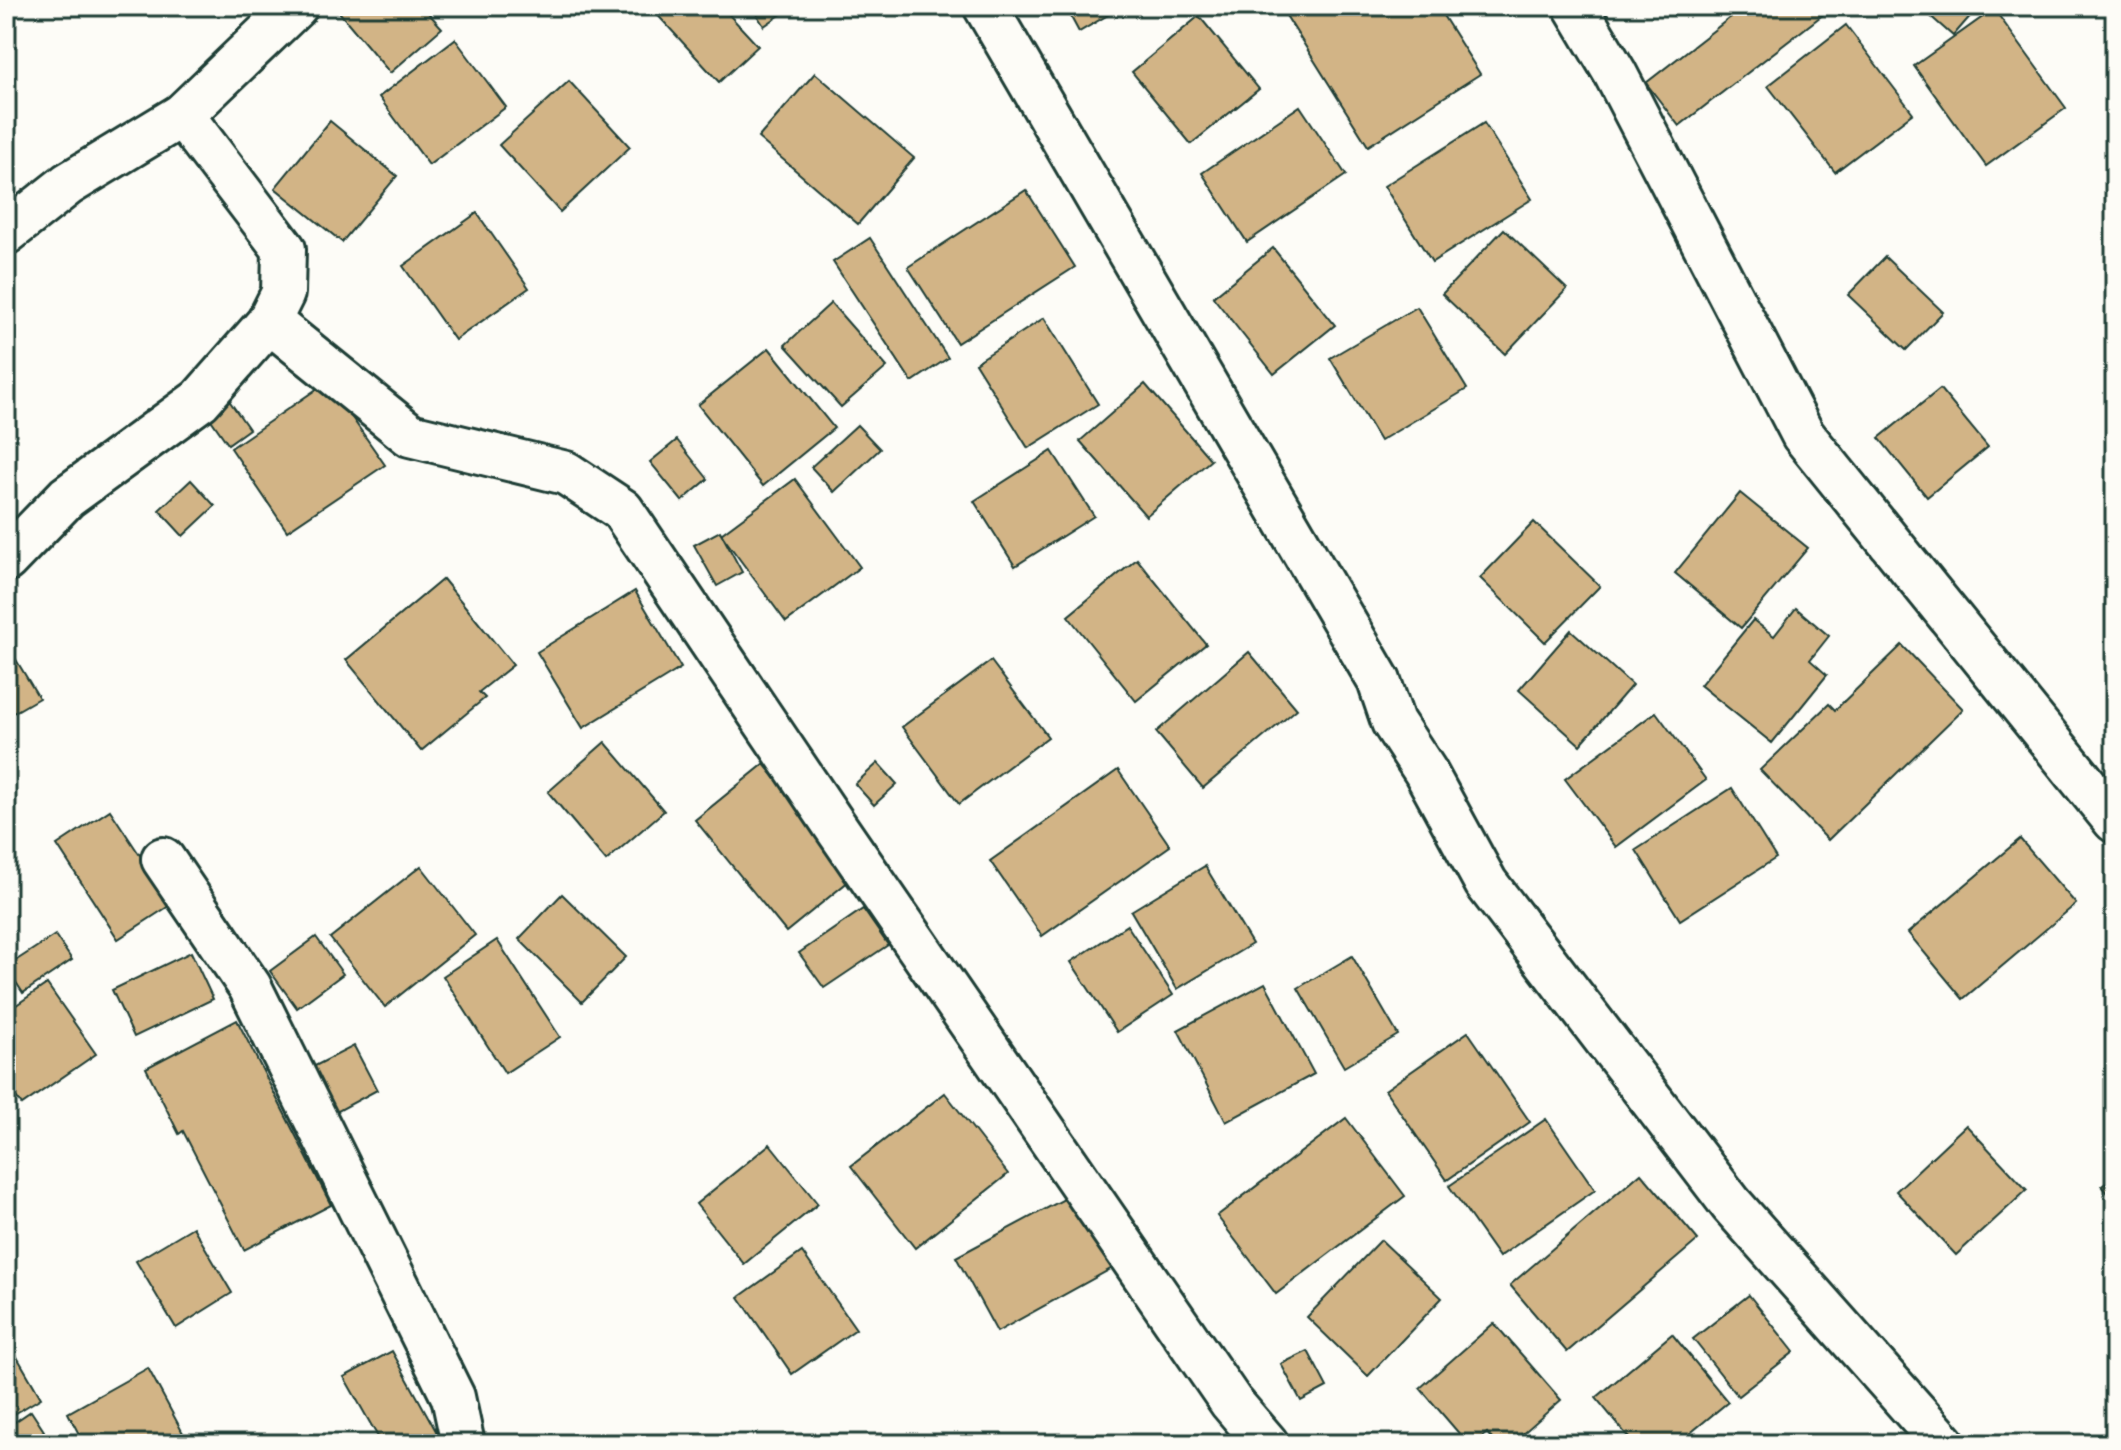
<svg xmlns="http://www.w3.org/2000/svg" width="2121" height="1450" font-family="'Shantell Sans',sans-serif">
	<style>
		.building { fill: #d2b486; stroke: #1f3d34; stroke-width: 2 }
		.lines { fill: none; stroke-linecap: round; stroke-linejoin: round }
		.minor-casing { stroke: #1f3d34; stroke-width: 48 }
		.minor { stroke: #fdfcf7; stroke-width: 42 }
	</style>
	<rect width="100%" height="100%" fill="#fdfcf7"/>
	<filter id="ink" filterUnits="userSpaceOnUse"><feTurbulence type="fractalNoise" baseFrequency=".0125" numOctaves="2"/><feDisplacementMap in="SourceGraphic" scale="16" xChannelSelector="R" yChannelSelector="G"/><feConvolveMatrix kernelMatrix="1 2 1 2 8 2 1 2 1" color-interpolation-filters="sRGB"/></filter>
	<g filter="url(#ink)">
		<!-- building -->
		<g class="building">
			<path d="M334 6H422L442 28 390 73Z"/>
			<path d="M657 6H721L758 46 719 82 653 10Z"/>
			<path d="M751 6H793L764 26Z"/>
			<path d="M1065 6H1123L1079 32Z"/>
			<path d="M1287 6H1437L1480 74 1368 146 1282 9Z"/>
			<path d="M1745 6H1834L1679 126 1646 83Z"/>
			<path d="M1919 6H1979L1953 36Z"/>
			<path d="M1994 9 2066 108 1986 166 1914 66Z"/>
			<path d="M1199 16 1259 89 1191 144 1132 72Z"/>
			<path d="M1846 25 1913 113 1835 172 1768 86Z"/>
			<path d="M455 39 506 107 429 165 379 97Z"/>
			<path d="M815 73 914 158 858 224 758 138Z"/>
			<path d="M569 81 630 147 560 212 499 145Z"/>
			<path d="M1300 106 1346 175 1247 242 1202 173Z"/>
			<path d="M330 121 397 176 342 242 275 188Z"/>
			<path d="M1484 123 1532 199 1432 262 1384 186Z"/>
			<path d="M1026 190 1075 267 957 343 908 267Z"/>
			<path d="M477 213 529 288 455 340 403 266Z"/>
			<path d="M1504 229 1567 289 1505 354 1442 294Z"/>
			<path d="M870 238 948 358 912 382 833 262Z"/>
			<path d="M1273 248 1335 325 1274 374 1213 297Z"/>
			<path d="M1885 257 1943 312 1906 350 1848 295Z"/>
			<path d="M831 303 887 367 841 407 785 345Z"/>
			<path d="M1417 307 1467 389 1380 441 1330 358Z"/>
			<path d="M1044 318 1098 404 1028 448 975 363Z"/>
			<path d="M769 348 834 428 763 486 698 405Z"/>
			<path d="M327 382 385 465 287 531 231 448Z"/>
			<path d="M1145 384 1211 460 1146 516 1080 441Z"/>
			<path d="M1940 389 1988 447 1927 497 1879 438Z"/>
			<path d="M226 396 249 429 228 444 205 411Z"/>
			<path d="M857 425 880 449 834 492 811 467Z"/>
			<path d="M677 440 708 479 682 501 650 462Z"/>
			<path d="M1052 451 1094 516 1015 566 974 501Z"/>
			<path d="M795 479 860 567 786 622 721 534Z"/>
			<path d="M191 480 215 506 183 536 159 510Z"/>
			<path d="M1740 493 1808 548 1741 628 1675 573Z"/>
			<path d="M1534 522 1600 586 1545 642 1480 578Z"/>
			<path d="M720 531 742 572 717 586 694 545Z"/>
			<path d="M1137 559 1206 644 1136 701 1068 616Z"/>
			<path d="M443 579 513 665 479 692 485 698 421 751 346 660Z"/>
			<path d="M635 591 681 668 583 728 537 652Z"/>
			<path d="M1796 608 1829 636 1810 660 1827 675 1772 743 1700 685 1753 620 1774 636Z"/>
			<path d="M1571 630 1632 685 1580 745 1519 690Z"/>
			<path d="M6 643 39 698 6 717Z"/>
			<path d="M1902 645 1963 709 1828 840 1760 770 1829 704 1835 710Z"/>
			<path d="M1249 652 1297 709 1203 788 1156 732Z"/>
			<path d="M991 661 1048 737 959 804 902 727Z"/>
			<path d="M1656 712 1706 780 1616 847 1565 779Z"/>
			<path d="M605 742 664 811 606 861 548 792Z"/>
			<path d="M878 763 897 784 874 805 855 784Z"/>
			<path d="M764 764 855 876 786 932 695 820Z"/>
			<path d="M1118 770 1170 846 1042 936 990 861Z"/>
			<path d="M1732 788 1776 858 1680 920 1636 850Z"/>
			<path d="M110 810 172 904 118 939 57 845Z"/>
			<path d="M2020 839 2076 904 1963 999 1908 933Z"/>
			<path d="M421 866 475 935 385 1007 330 938Z"/>
			<path d="M1205 866 1252 944 1177 989 1131 911Z"/>
			<path d="M562 894 626 957 582 1002 519 939Z"/>
			<path d="M863 909 888 945 824 988 799 953Z"/>
			<path d="M1127 925 1173 995 1117 1032 1071 962Z"/>
			<path d="M55 935 72 960 23 993 6 967Z"/>
			<path d="M316 937 343 974 297 1008 270 971Z"/>
			<path d="M497 940 560 1037 505 1073 443 976Z"/>
			<path d="M191 952 213 999 134 1037 112 990Z"/>
			<path d="M1352 956 1398 1035 1344 1067 1298 988Z"/>
			<path d="M1265 983 1314 1074 1226 1122 1178 1030Z"/>
			<path d="M47 984 96 1054 22 1105 6 1083V1012Z"/>
			<path d="M237 1020 331 1205 244 1250 183 1131 179 1134 146 1068Z"/>
			<path d="M1468 1032 1530 1122 1447 1180 1385 1090Z"/>
			<path d="M354 1046 377 1090 329 1116 305 1071Z"/>
			<path d="M945 1093 1008 1174 915 1248 851 1166Z"/>
			<path d="M1346 1118 1405 1196 1276 1294 1217 1216Z"/>
			<path d="M1546 1119 1595 1190 1499 1257 1449 1186Z"/>
			<path d="M1966 1125 2027 1190 1956 1255 1896 1191Z"/>
			<path d="M770 1144 818 1204 744 1264 696 1204Z"/>
			<path d="M1641 1173 1698 1240 1567 1352 1510 1285Z"/>
			<path d="M2115 1176V1202L2102 1186Z"/>
			<path d="M1077 1192 1116 1266 997 1332 956 1257Z"/>
			<path d="M193 1227 232 1293 176 1328 136 1261Z"/>
			<path d="M1381 1240 1442 1298 1368 1376 1307 1317Z"/>
			<path d="M802 1252 856 1329 792 1374 739 1297Z"/>
			<path d="M1749 1295 1794 1352 1738 1396 1693 1339Z"/>
			<path d="M1494 1323 1561 1400 1511 1444H1496L1487 1433 1473 1444H1468L1420 1388Z"/>
			<path d="M1672 1334 1728 1402 1677 1444H1634L1596 1398Z"/>
			<path d="M6 1338 41 1398 6 1419Z"/>
			<path d="M392 1351 441 1440 433 1444H382L344 1377Z"/>
			<path d="M1308 1351 1327 1387 1301 1401 1281 1364Z"/>
			<path d="M148 1368 183 1433 163 1444H84L68 1413Z"/>
			<path d="M31 1411 44 1431 25 1444H6V1428Z"/>
		</g>
		<g class="lines">
			<defs>
				<g id="minor">
					<path d="M985 6 1379 681 1393 722 1425 771 1486 883 1731 1204 1944 1444"/>
					<path d="M1575 6 1615 73 1803 435 2115 821"/>
					<path d="M6 233 68 184 182 115 296 6"/>
					<path d="M269 321 410 435 566 473 622 510 833 823 1231 1402 1267 1444"/>
					<path d="M6 560 67 497 200 400 268 323 283 293 284 249 182 115"/>
					<path d="M163 859 250 987 453 1397 463 1444"/>
				</g>
			</defs>
			<!-- minor casing -->
			<use href="#minor" class="minor-casing"/>
			<!-- minor -->
			<use href="#minor" class="minor"/>
		</g>
	</g>
	<!-- margin -->
	<rect width="2121" height="1450" fill="none" stroke="#fdfcf7" stroke-width="32"/>
	<rect x="16" y="16" width="2089" height="1418" fill="none" stroke="#1f3d34" stroke-width="3" filter="url(#ink)"/>
</svg>
